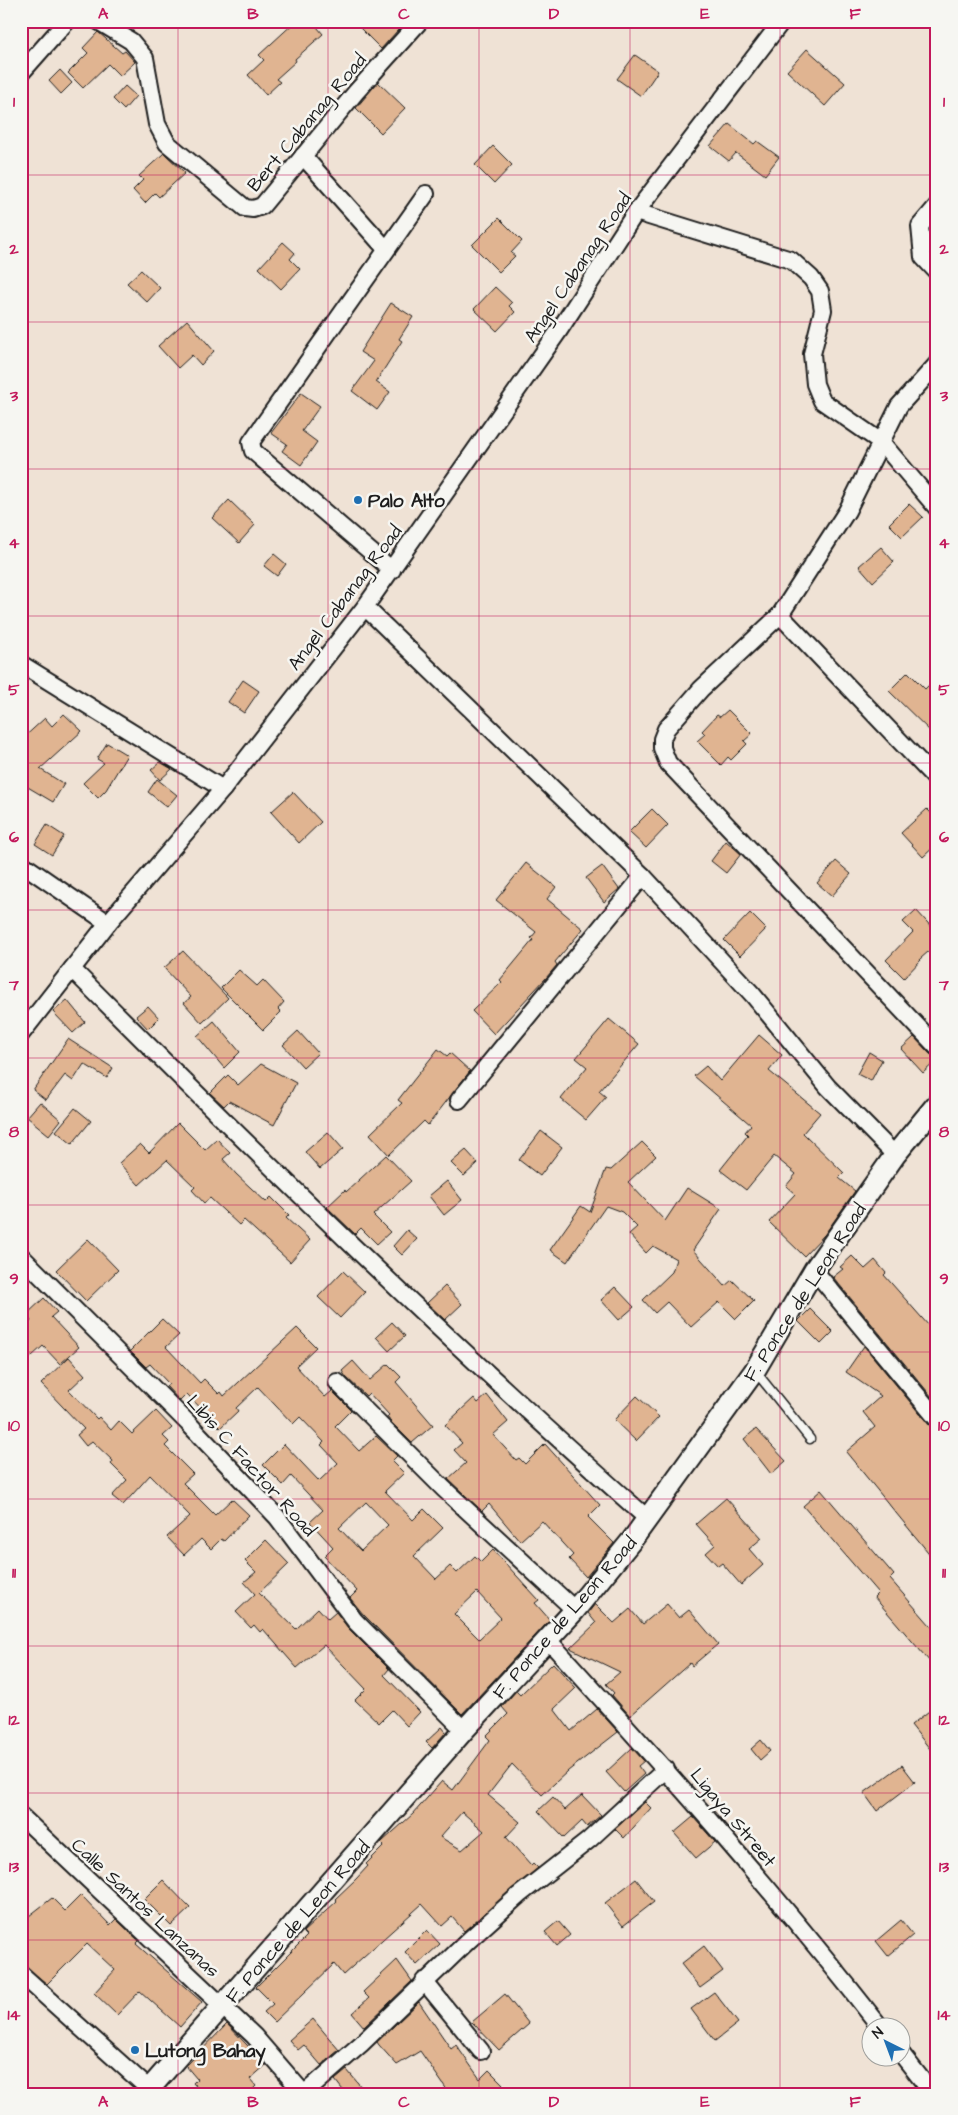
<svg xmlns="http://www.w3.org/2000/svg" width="958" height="2115" font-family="'Architects Daughter',sans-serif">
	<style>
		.building { fill: #e0b491; stroke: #1c1c1c; fill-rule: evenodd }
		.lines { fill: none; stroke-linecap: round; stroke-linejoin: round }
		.service-casing { stroke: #1c1c1c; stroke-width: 11 }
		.minor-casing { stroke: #1c1c1c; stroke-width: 20 }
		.tertiary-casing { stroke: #1c1c1c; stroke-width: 24 }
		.service { stroke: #f6f6f2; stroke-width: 8 }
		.minor { stroke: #f6f6f2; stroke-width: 16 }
		.tertiary { stroke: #f6f6f2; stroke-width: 20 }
		.grid { fill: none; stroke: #c2185b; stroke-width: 1; stroke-opacity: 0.55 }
		.poi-dot { fill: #1f6fb2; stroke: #f6f6f2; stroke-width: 2 }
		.labels { text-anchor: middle; stroke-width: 5; stroke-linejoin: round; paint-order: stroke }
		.street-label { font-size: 19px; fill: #1c1c1c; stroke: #f6f6f2 }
		.poi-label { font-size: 19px; font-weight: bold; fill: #1c1c1c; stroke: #f6f6f2; text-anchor: start }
		.neatline { fill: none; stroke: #c2185b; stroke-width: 2 }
		.grid-label { font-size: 16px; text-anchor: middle; font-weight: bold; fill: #c2185b }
	</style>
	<rect width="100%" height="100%" fill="#efe2d5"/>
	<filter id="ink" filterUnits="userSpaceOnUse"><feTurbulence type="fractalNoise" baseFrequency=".02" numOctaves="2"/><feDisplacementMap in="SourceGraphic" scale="10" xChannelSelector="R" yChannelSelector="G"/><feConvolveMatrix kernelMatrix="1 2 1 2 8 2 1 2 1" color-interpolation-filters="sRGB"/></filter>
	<g filter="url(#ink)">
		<!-- building -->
		<g class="building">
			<path d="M296 21H312L323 34 295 59 296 61 276 79 280 82 266 95 248 75 264 60 259 55Z"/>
			<path d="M353 21H406L381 49Z"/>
			<path d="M98 32 122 53 125 51 135 62 120 76 108 64 83 88 68 73 88 53 83 48Z"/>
			<path d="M807 49 845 83 825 106 787 71Z"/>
			<path d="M635 55 658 71 641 96 617 79Z"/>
			<path d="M60 70 72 83 61 94 49 81Z"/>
			<path d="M378 82 405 108 381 133 356 108Z"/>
			<path d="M125 86 136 96 124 110 113 99Z"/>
			<path d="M729 124 754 144 757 141 779 157 765 175 736 153 729 161 710 146Z"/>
			<path d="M493 146 512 165 494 184 475 165Z"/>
			<path d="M164 153 185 173 159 197 155 193 145 203 133 190 143 180 139 176Z"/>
			<path d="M499 218 522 241 511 253 515 256 499 272 472 245Z"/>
			<path d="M283 242 295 253 290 259 300 269 281 289 259 268Z"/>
			<path d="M141 270 160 288 147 302 127 283Z"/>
			<path d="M495 287 512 303 509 306 515 312 497 331 474 309Z"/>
			<path d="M391 303 413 317 399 339 402 341 376 382 390 392 377 410 352 391 374 361 360 352Z"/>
			<path d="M187 320 214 351 201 365 192 355 178 368 158 346Z"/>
			<path d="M301 393 320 406 302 431 317 442 301 465 282 451 287 444 271 433Z"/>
			<path d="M229 500 255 525 239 543 212 518Z"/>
			<path d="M909 504 923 517 902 537 889 524Z"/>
			<path d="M881 547 894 562 873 582 859 566Z"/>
			<path d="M274 554 286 564 277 576 264 566Z"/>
			<path d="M908 672 925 689 937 677V738L889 691Z"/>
			<path d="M243 680 259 691 244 713 228 702Z"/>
			<path d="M728 710 752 734 744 741 747 744 731 760 728 757 721 765 697 741 705 734 702 731 717 715 720 717Z"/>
			<path d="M64 714 82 731 40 769 64 784 53 802 21 783V740L45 718 52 726Z"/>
			<path d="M107 743 127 755 106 790 98 798 83 783 104 763 97 759Z"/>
			<path d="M160 762 172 769 160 780 151 770Z"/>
			<path d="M157 779 177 795 167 807 148 792Z"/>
			<path d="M293 792 321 822 299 843 271 812Z"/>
			<path d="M652 809 668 825 646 848 629 832Z"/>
			<path d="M927 809 937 819V844L923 857 901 833Z"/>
			<path d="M47 825 64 836 52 855 35 844Z"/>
			<path d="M726 841 741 854 726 873 711 861Z"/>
			<path d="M836 861 851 874 832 896 817 883Z"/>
			<path d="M526 863 556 887 547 899 583 929 555 962 557 965 546 978 494 1034 472 1011 502 982 500 980 533 940 531 938 536 932 496 900Z"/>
			<path d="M602 866 619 889 604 902 586 878Z"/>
			<path d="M916 910 937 933V944L920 959 921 960 904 978 886 960 913 932 903 922Z"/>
			<path d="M750 913 766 929 740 956 724 940Z"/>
			<path d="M183 951 228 998 202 1023 184 1003 191 997 164 968Z"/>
			<path d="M239 970 257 986 263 980 284 1002 278 1009 281 1012 263 1030 221 988Z"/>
			<path d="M67 1000 85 1022 73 1033 53 1012Z"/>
			<path d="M148 1006 159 1018 148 1029 136 1016Z"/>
			<path d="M609 1019 639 1044 599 1091 606 1097 586 1120 561 1099 587 1067 576 1058Z"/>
			<path d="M214 1021 240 1052 224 1068 197 1036Z"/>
			<path d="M298 1031 318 1053 303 1067 283 1045Z"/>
			<path d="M759 1035 782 1055 769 1071 820 1113 803 1133 844 1173 839 1178 855 1191 825 1234 804 1256 769 1222 795 1194 786 1186 796 1174 774 1156 746 1190 720 1170 748 1135 745 1132 751 1125 694 1076 706 1066 720 1081Z"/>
			<path d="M914 1037 930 1054 937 1057V1060L923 1073 901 1049Z"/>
			<path d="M68 1039 113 1068 107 1078 84 1064 73 1081 65 1075 46 1100 33 1090Z"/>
			<path d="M438 1049 447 1056 450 1053 470 1071 428 1125 424 1121 389 1155 370 1134 402 1103 398 1100Z"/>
			<path d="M869 1052 882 1060 871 1081 857 1074Z"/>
			<path d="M261 1064 296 1083 274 1125 229 1101 224 1106 210 1093 228 1075 238 1085Z"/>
			<path d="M40 1102 61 1120 49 1135 27 1117Z"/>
			<path d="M75 1108 91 1121 72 1144 56 1131Z"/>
			<path d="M178 1123 205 1150 217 1139 230 1153 223 1159 236 1174 266 1202 271 1197 289 1215 286 1218 310 1240 290 1262 244 1220 239 1225 210 1198 204 1203 192 1190 195 1187 167 1160 139 1185 119 1163 140 1144 149 1153Z"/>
			<path d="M541 1131 562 1147 540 1176 519 1160Z"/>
			<path d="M328 1132 343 1149 320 1169 305 1152Z"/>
			<path d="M642 1142 656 1156 628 1182 665 1221 687 1188 721 1209 693 1250 725 1286 732 1280 754 1301 736 1319 719 1302 691 1327 667 1302 655 1313 643 1300 672 1272 676 1259 653 1246 646 1253 629 1234 637 1227 622 1212 606 1206 567 1262 550 1250 581 1206 590 1212 606 1169 611 1170Z"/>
			<path d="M466 1150 478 1163 464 1176 451 1163Z"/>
			<path d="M386 1155 411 1181 373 1215 390 1232 377 1244 361 1228 355 1234 327 1207 345 1190 346 1192Z"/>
			<path d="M447 1181 462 1200 444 1215 429 1196Z"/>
			<path d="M407 1230 417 1239 402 1255 393 1246Z"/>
			<path d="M88 1239 118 1270 86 1301 56 1270Z"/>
			<path d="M852 1256 865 1269 875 1260 886 1273 884 1275 937 1335V1403L833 1277 843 1269 840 1267Z"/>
			<path d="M343 1271 365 1292 340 1318 318 1297Z"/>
			<path d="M445 1286 462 1304 445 1320 427 1303Z"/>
			<path d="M615 1287 634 1307 619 1320 601 1300Z"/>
			<path d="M44 1298 57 1312 51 1317 79 1347 60 1364 43 1346 21 1366V1330L31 1321 26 1315Z"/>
			<path d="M810 1309 833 1332 821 1344 798 1321Z"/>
			<path d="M162 1319 179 1335 166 1347 200 1383 204 1379 219 1394 221 1392 224 1396 297 1328 316 1347 296 1366 325 1397 332 1391 351 1410 335 1426 359 1451 376 1436 397 1456 392 1461 404 1473 385 1491 413 1520 424 1509 443 1528 414 1556 436 1579 450 1566 457 1573 475 1556 481 1562 493 1550 539 1600 535 1603 550 1620 462 1714 363 1614 350 1598 357 1591 324 1556 333 1547 310 1522 323 1510 291 1476 283 1485 263 1465 284 1444 319 1481 338 1463 321 1445 324 1442 300 1417 293 1424 258 1387 236 1408 238 1411 220 1428 187 1394 180 1401 166 1386 169 1384 150 1364 146 1367 130 1351ZM366 1502 388 1525 361 1551 339 1528ZM477 1592 501 1618 479 1639 454 1614Z"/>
			<path d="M392 1322 405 1336 389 1351 376 1337Z"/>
			<path d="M864 1346 929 1425 937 1429V1563L846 1452 875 1427 863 1412 881 1396 846 1372Z"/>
			<path d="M69 1357 85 1375 69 1390 97 1419 99 1417 111 1430 119 1421 132 1434 156 1411 172 1428 163 1436 169 1442 165 1446 193 1474 183 1483 215 1515 232 1499 249 1515 224 1541 221 1539 211 1549 201 1539 184 1555 167 1537 190 1516 150 1475 123 1505 112 1496 127 1480 111 1464 113 1461 92 1441 86 1446 77 1435 84 1429 41 1384Z"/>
			<path d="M353 1361 370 1380 388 1364 401 1377 396 1382 433 1425 412 1443 391 1422 387 1417 389 1415 369 1393 366 1396 346 1377 342 1371Z"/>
			<path d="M487 1395 508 1422 493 1435 516 1460 519 1458 525 1464 545 1444 600 1505 588 1517 614 1543 586 1577 569 1559 573 1555 542 1521 520 1541 489 1504 482 1511 448 1479 466 1463 454 1450 462 1443 445 1425 474 1398 478 1403Z"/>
			<path d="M637 1396 659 1417 636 1441 614 1420Z"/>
			<path d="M756 1429 786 1461 771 1474 744 1439Z"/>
			<path d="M821 1490 894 1575 890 1579 937 1633V1670L874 1597 878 1593 803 1506Z"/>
			<path d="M726 1498 762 1538 749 1549 763 1565 741 1585 722 1563 718 1566 706 1553 715 1545 696 1524Z"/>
			<path d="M266 1540 289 1564 259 1593 296 1629 318 1608 328 1619 336 1612 348 1628 389 1669 384 1675 420 1712 407 1726 392 1710 379 1723 355 1700 366 1689 324 1645 297 1668 263 1629 260 1632 254 1625 251 1628 236 1612 255 1594 244 1582 256 1572 245 1561Z"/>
			<path d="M595 1604 614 1623 630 1609 643 1624 667 1604 679 1618 689 1610 718 1644 692 1666 690 1663 630 1716 612 1695 614 1693 606 1684 620 1672 570 1648 596 1623 588 1613Z"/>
			<path d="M553 1663 576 1688 554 1709 571 1731 597 1709 618 1732 568 1771 542 1795 512 1764 488 1795 520 1822 506 1837 531 1865 533 1863 538 1868 464 1931 452 1917 442 1926 422 1904 343 1975 334 1964 274 2022 264 2012 273 2004 256 1987 307 1936 303 1932 337 1901 335 1899 356 1879 368 1866 366 1864 384 1846 381 1843 383 1841 413 1814 442 1781 453 1790 490 1740 486 1736 508 1714 502 1707 516 1691 520 1695ZM462 1812 484 1831 462 1850 440 1837Z"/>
			<path d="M937 1705V1758L911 1725Z"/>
			<path d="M442 1727 446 1732 432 1748 426 1742Z"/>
			<path d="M761 1740 770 1751 760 1760 751 1749Z"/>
			<path d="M632 1748 644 1761 638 1766 644 1774 624 1792 606 1772Z"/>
			<path d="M902 1765 915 1782 877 1811 864 1793Z"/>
			<path d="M582 1795 601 1815 587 1827 582 1821 564 1838 538 1811 553 1797 565 1810Z"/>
			<path d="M645 1802 651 1808 624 1838 615 1829Z"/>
			<path d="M693 1817 715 1842 696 1858 674 1833Z"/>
			<path d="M636 1879 654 1902 623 1926 605 1903Z"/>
			<path d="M163 1880 190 1908 171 1926 144 1899Z"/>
			<path d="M81 1895 110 1925 116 1919 139 1941 136 1944 202 2002 180 2027 140 1991 117 2015 94 1993 115 1970 87 1944 47 1984 21 1963V1908L29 1916 52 1898 65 1911Z"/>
			<path d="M901 1920 913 1935 888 1956 876 1941Z"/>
			<path d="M558 1921 570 1935 557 1946 545 1932Z"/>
			<path d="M427 1930 440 1944 417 1965 405 1952Z"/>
			<path d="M704 1946 723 1971 700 1988 681 1964Z"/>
			<path d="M397 1960 412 1981 364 2027 352 2013 369 1998 363 1992Z"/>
			<path d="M714 1992 738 2023 715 2041 691 2009Z"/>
			<path d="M505 1994 529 2024 499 2050 472 2022Z"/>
			<path d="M419 2002 451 2049 456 2045 480 2079 489 2070 503 2084 493 2094H450L420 2051 397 2065 379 2045 377 2042Z"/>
			<path d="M313 2019 339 2050 321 2065 304 2045 298 2050 289 2040Z"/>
			<path d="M227 2024 266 2065 250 2079 256 2086 248 2094H203L193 2083 197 2079 186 2066Z"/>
			<path d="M347 2070 367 2094H346L335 2080Z"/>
		</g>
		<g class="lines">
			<defs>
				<path id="service" d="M756 1372 810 1439"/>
				<g id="minor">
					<path d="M98 21 131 41 145 58 157 124 167 143 245 208 253 209 262 206 356 92 420 21"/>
					<path d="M21 73 67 21"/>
					<path d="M303 156 386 249"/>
					<path d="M937 206 920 226 923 257 937 272"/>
					<path d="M636 212 791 260 811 278 820 291 823 310 812 354 815 384 822 401 881 442 937 508"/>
					<path d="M937 364 899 406 847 511 780 615 701 689 666 729 662 739V748L668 763 937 1047"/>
					<path d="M392 570 253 451 251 442 426 194"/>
					<path d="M365 607 643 876 753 995 828 1087 895 1155"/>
					<path d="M780 615 937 780"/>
					<path d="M21 664 223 789"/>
					<path d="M21 863 108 923"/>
					<path d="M72 969C259 1157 449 1343 648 1519"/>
					<path d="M21 1034 108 923 223 789 365 607 558 332 636 212 782 21"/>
					<path d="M459 1100 643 876"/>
					<path d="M21 1256 188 1423 277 1517 355 1621 464 1730"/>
					<path d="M814 1270 937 1419"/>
					<path d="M337 1382 444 1489 575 1610"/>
					<path d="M548 1640C663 1766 776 1893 881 2028"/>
					<path d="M21 1816 254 2036 304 2094 361 2044 469 1940 519 1895 589 1840 666 1769"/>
					<path d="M21 1974 149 2089"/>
					<path d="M424 1981 481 2051"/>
					<path d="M900 2052 933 2094"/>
				</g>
				<path id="tertiary" d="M145 2094 464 1730 575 1610 632 1540 755 1370 814 1270 895 1155 937 1104"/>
			</defs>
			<!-- service casing -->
			<use href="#service" class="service-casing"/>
			<!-- minor casing -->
			<use href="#minor" class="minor-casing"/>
			<!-- tertiary casing -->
			<use href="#tertiary" class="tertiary-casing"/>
			<!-- service -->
			<use href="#service" class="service"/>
			<!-- minor -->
			<use href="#minor" class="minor"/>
			<!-- tertiary -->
			<use href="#tertiary" class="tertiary"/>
		</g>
	</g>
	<!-- grid -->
	<path class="grid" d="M178 21V2094M328 21V2094M479 21V2094M630 21V2094M780 21V2094M21 175H937M21 322H937M21 469H937M21 616H937M21 763H937M21 910H937M21 1058H937M21 1205H937M21 1352H937M21 1499H937M21 1646H937M21 1793H937M21 1940H937"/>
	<!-- markers -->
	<g class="poi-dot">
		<circle cx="358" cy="500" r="5"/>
		<circle cx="135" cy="2050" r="5"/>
	</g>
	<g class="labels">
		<!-- street labels -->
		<g class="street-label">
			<text transform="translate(306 122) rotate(-50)" y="7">Bert Cabanag Road</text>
			<text transform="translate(577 267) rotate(-56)" y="7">Angel Cabanag Road</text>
			<text transform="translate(344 597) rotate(-53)" y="7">Angel Cabanag Road</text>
			<text transform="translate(804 1292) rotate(-57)" y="7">F. Ponce de Leon Road</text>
			<text transform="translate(252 1465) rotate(48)" y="7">Libis C Factor Road</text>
			<text transform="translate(564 1617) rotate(-49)" y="7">F. Ponce de Leon Road</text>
			<text transform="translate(734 1817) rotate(50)" y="7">Ligaya Street</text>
			<text transform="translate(146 1907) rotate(43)" y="7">Calle Santos Lanzanas</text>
			<text transform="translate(297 1921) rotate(-49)" y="7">F. Ponce de Leon Road</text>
		</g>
		<!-- poi labels -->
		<g class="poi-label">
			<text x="368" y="507">Palo Alto</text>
			<text x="145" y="2057">Lutong Bahay</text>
		</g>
	</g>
	<!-- margin -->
	<rect width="958" height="2115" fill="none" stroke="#f6f6f2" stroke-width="55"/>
	<!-- north arrow -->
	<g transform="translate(886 2042) rotate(318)"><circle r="24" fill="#f6f6f2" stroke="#9f9f9c"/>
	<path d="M0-4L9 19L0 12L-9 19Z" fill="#1f6fb2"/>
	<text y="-8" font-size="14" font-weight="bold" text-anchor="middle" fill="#1c1c1c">N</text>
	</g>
	<rect x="28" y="28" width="902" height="2060" class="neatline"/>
	<g class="grid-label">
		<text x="103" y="19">A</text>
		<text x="253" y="19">B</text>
		<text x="404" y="19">C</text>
		<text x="554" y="19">D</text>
		<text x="705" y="19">E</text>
		<text x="855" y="19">F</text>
		<text x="14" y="107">1</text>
		<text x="944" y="107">1</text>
		<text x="14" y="254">2</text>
		<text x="944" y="254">2</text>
		<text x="14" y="401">3</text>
		<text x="944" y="401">3</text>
		<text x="14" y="548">4</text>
		<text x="944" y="548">4</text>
		<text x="14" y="695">5</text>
		<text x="944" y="695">5</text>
		<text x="14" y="842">6</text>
		<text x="944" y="842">6</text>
		<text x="14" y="990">7</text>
		<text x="944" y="990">7</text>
		<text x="14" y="1137">8</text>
		<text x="944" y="1137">8</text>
		<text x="14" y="1284">9</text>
		<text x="944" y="1284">9</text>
		<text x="14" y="1431">10</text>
		<text x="944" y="1431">10</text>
		<text x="14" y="1578">11</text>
		<text x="944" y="1578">11</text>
		<text x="14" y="1725">12</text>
		<text x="944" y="1725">12</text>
		<text x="14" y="1872">13</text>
		<text x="944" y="1872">13</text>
		<text x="14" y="2020">14</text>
		<text x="944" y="2020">14</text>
		<text x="103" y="2107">A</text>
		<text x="253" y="2107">B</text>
		<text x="404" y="2107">C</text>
		<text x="554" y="2107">D</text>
		<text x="705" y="2107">E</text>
		<text x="855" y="2107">F</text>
	</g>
</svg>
